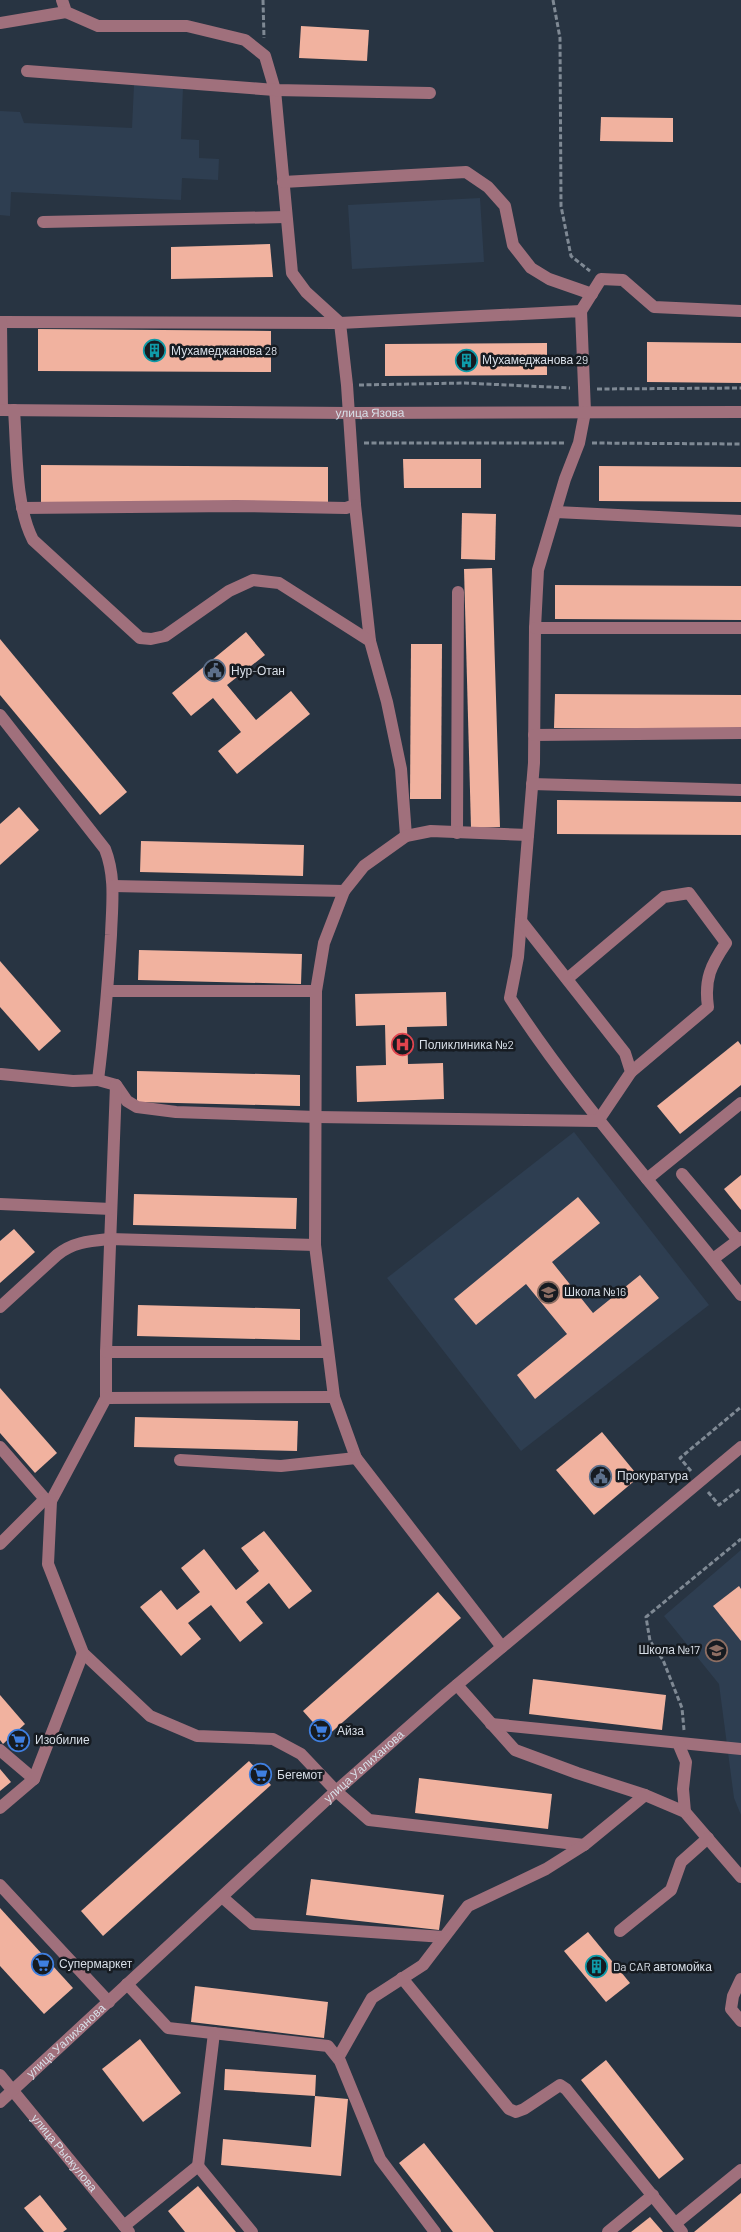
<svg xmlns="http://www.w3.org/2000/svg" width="741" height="2232" font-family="Barlow,sans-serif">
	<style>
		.built { fill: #2e3e51 }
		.building { fill: #f1b29f }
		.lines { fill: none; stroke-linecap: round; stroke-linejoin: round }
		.path { stroke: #7f8994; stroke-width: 3; stroke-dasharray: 5 2.5; stroke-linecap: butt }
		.minor { stroke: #a0707c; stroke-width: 12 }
		.labels { text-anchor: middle; stroke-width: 5; stroke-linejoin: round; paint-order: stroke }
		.poi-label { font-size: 12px; fill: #d8dfe8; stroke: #161b21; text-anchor: start }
		.street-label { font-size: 12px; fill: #d8dfe8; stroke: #161b21 }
	</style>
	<rect width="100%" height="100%" fill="#283442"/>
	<!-- built -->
	<g class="built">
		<path d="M134 85 183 87 181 139 199 140V158L219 159 218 180 182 178 181 200 11 192 10 216 0 215V111L20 112 24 123 132 128Z"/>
		<path d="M480 198 484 262 352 269 348 205Z"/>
		<path d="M574 1132 709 1305 521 1451 387 1278Z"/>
		<path d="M741 1550V1815L734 1798 719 1684 664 1616Z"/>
	</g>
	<!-- building -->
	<g class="building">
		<path d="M301 26 369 30 367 61 299 58Z"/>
		<path d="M601 117 673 118V142L600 141Z"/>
		<path d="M270 244 273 277 171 279V247Z"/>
		<path d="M38 329 271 331V372L38 371Z"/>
		<path d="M647 342 741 343V383L647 382Z"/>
		<path d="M547 343V375L385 376V344Z"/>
		<path d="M403 459H481V488H404Z"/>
		<path d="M41 465 328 467V504L41 502Z"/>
		<path d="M599 466 741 467V502L599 501Z"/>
		<path d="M462 513 496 514 495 560 461 559Z"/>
		<path d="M492 568 500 827 471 828 464 569Z"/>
		<path d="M555 585 741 586V620L555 619Z"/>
		<path d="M246 632 265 655 227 685 256 720 291 691 310 714 237 774 218 751 241 732 213 698 191 716 172 693Z"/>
		<path d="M0 639 127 792 100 815 0 695Z"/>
		<path d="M411 644H442L441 799H410Z"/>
		<path d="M555 694 741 695V729L554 728Z"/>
		<path d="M557 800 741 802V835L557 834Z"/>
		<path d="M19 807 39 830 0 865V824Z"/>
		<path d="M141 841 304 845 303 876 140 872Z"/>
		<path d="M139 950 302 954 301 984 138 980Z"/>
		<path d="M0 961 61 1031 39 1051 0 1007Z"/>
		<path d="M446 992 447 1026 407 1027 408 1064 443 1063 444 1099 357 1102 356 1066 386 1065 385 1025 356 1026 355 994Z"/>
		<path d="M738 1041 741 1045V1085L680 1134 657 1106Z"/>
		<path d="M137 1071 300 1075V1106L137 1102Z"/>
		<path d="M741 1175V1210L724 1189Z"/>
		<path d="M134 1194 297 1198 296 1229 133 1225Z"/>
		<path d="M578 1197 600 1223 552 1262 593 1313 640 1275 659 1298 535 1399 517 1375 567 1334 526 1284 476 1325 454 1299Z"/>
		<path d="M14 1229 35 1252 0 1283V1241Z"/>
		<path d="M138 1305 300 1309V1340L137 1336Z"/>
		<path d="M0 1388 57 1453 35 1473 0 1433Z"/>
		<path d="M135 1417 298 1421 297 1451 134 1447Z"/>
		<path d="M602 1432 639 1477 594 1515 556 1470Z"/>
		<path d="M264 1531 312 1591 289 1609 269 1583 246 1602 263 1623 240 1642 211 1605 188 1623 201 1639 181 1656 140 1607 161 1590 177 1610 200 1592 181 1568 204 1549 236 1590 259 1571 241 1548Z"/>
		<path d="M739 1586 741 1589V1641L713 1606Z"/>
		<path d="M438 1592 461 1618 326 1737 303 1711Z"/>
		<path d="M533 1679 666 1695 662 1730 529 1714Z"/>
		<path d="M0 1695 25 1724 3 1744 0 1740Z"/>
		<path d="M249 1761 271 1785 103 1936 81 1911Z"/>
		<path d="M0 1769 11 1782 0 1791Z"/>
		<path d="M419 1778 552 1794 548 1829 415 1813Z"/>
		<path d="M311 1879 444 1895 439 1930 306 1915Z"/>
		<path d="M0 1908 73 1988 44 2014 0 1966Z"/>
		<path d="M588 1932 630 1983 606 2002 564 1951Z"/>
		<path d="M195 1986 328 2002 324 2038 191 2022Z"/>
		<path d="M140 2039 181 2093 143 2122 102 2069Z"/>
		<path d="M606 2060 684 2159 659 2179 581 2080Z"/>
		<path d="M225 2069 316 2075 315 2096 348 2099 341 2176 221 2165 223 2139 311 2147 315 2096 224 2090Z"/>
		<path d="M424 2143 494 2232H453L399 2163Z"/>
		<path d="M198 2186 236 2232H185L168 2211Z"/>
		<path d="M741 2193V2232H694Z"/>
		<path d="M40 2195 67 2229 63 2232H44L24 2208Z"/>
		<path d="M650 2217 663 2232H631Z"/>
	</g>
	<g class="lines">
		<!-- path -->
		<g class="path">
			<path d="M263 0 264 38"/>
			<path d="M553 0 560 38 561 206 571 256 590 271"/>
			<path d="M359 385 465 383 570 388"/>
			<path d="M597 389 741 388"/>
			<path d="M364 443H565"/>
			<path d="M592 443 741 444"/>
			<path d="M691 1471 680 1458 741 1407"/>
			<path d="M708 1492 719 1505 741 1488"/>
			<path d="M684 1730 682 1708 663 1660 650 1641 646 1617 741 1539"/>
		</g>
		<!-- minor -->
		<g class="minor">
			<path d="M62 0 66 12 98 26H187L245 40 265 56 275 90 292 273 306 292 340 323 347 385 355 505 370 641"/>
			<path d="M0 23 66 12"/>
			<path d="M27 71 275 90 430 93"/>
			<path d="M283 182 466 172 488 187 505 206 513 245 531 268 549 279 592 294"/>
			<path d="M43 222 286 217"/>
			<path d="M581 311 601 279 623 280 654 307 741 311"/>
			<path d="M0 322 340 323 581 311 585 412 579 443 565 479 538 570 535 628 534 763 518 957 510 998C579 1104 664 1196 741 1295"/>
			<path d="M1 322 2 410"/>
			<path id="s1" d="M0 410 349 413 741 412"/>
			<path d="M14 410C17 450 15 505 33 540L140 638 151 639 165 636 229 591 253 580 279 583 370 641 387 702 401 769 406 836"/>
			<path d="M22 508 236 506 346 508 355 505"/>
			<path d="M556 512 741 521"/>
			<path d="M535 628H741"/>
			<path d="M0 715 105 849C116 877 112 905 111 935 108 984 104 1032 98 1080L73 1081 1 1074"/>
			<path d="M534 735 741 733"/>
			<path d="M532 784 741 790"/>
			<path d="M457 833 458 592"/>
			<path d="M113 886 344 891"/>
			<path d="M567 979 664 897 689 893 726 943C711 965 704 979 708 1007L631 1072"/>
			<path d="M108 991H316"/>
			<path d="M98 1080 116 1085 127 1101 137 1107 176 1112 316 1117 598 1121 631 1072 625 1053 521 921"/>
			<path d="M116 1085 106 1352V1398L51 1501 48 1564 83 1653 150 1716 197 1736 273 1739 301 1754 336 1791 369 1820 584 1845"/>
			<path d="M682 1174 738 1240"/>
			<path d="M647 1179 741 1103"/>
			<path d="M0 1204 111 1209"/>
			<path d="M315 1245 334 1397 356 1458 502 1647"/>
			<path d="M713 1259 741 1238"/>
			<path d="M0 1307 57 1255C73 1242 90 1241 110 1239L315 1245 316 991 324 943 344 891 364 866 406 836 431 831 528 835"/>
			<path d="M106 1352H328"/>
			<path d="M106 1398 334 1397"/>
			<path d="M0 1447 45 1499 51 1501"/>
			<path d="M180 1460 281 1466 356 1458"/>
			<path d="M0 1544 45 1499"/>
			<path d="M457 1685 515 1750 577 1773 645 1795 685 1812 741 1877"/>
			<path d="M491 1724 741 1749"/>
			<path d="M678 1743 686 1762 683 1789 685 1812"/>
			<path d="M0 1750 34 1779"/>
			<path d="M0 1808 34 1779 83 1653"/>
			<path d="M0 1885 109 2002"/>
			<path d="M222 1897 253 1924 444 1937"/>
			<path d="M620 1931 671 1890 681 1862 708 1838"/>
			<path d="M402 1978 509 2109 516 2112 524 2109 560 2085 566 2089 682 2232"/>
			<path d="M741 1979 733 1996 731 2009 741 2021"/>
			<path d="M127 1984 168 2028 328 2046 340 2061 380 2159 435 2232"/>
			<path d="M338 2058 372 1998 423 1965 468 1906 546 1869 584 1845 645 1795"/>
			<path id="s2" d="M0 2075 129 2232"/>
			<path id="s3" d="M0 2102 336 1791 446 1694 741 1447"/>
			<path d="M198 2166 214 2033"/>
			<path d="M676 2223 741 2170"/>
			<path d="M124 2226 198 2166 252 2232"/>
			<path d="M608 2232 653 2195"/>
		</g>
	</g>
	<!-- icons -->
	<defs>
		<symbol id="building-ring" viewBox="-11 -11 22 22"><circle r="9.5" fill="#161b21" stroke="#0f9aa8" stroke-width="1.5"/><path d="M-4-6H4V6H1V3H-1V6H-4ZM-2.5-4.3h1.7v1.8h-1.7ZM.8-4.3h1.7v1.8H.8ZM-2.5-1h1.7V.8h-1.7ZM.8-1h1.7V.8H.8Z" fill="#0f9aa8"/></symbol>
		<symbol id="civic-ring" viewBox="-11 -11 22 22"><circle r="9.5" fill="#161b21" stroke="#5c6f8a" stroke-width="1.5"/><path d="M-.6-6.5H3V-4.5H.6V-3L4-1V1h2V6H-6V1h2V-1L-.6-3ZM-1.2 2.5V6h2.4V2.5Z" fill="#5c6f8a"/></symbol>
		<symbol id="hospital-ring" viewBox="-11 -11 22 22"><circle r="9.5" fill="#161b21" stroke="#e0444e" stroke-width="1.5"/><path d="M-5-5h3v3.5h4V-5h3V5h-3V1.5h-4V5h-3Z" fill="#e0444e"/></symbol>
		<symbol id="school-ring" viewBox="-11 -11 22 22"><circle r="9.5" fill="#161b21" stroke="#8d6e63" stroke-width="1.5"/><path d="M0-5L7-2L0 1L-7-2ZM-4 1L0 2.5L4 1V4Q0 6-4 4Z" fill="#8d6e63"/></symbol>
		<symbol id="supermarket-ring" viewBox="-11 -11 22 22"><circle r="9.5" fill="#161b21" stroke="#3f7fe0" stroke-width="1.5"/><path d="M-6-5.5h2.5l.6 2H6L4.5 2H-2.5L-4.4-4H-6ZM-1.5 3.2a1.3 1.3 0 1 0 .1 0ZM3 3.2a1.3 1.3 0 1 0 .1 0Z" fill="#3f7fe0"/></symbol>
	</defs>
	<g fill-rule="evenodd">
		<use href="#building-ring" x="142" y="338" width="25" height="25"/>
		<use href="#building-ring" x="454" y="348" width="25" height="25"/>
		<use href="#civic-ring" x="202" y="658" width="25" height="25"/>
		<use href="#hospital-ring" x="390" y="1032" width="25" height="25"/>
		<use href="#school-ring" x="536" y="1280" width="25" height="25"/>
		<use href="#civic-ring" x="588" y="1464" width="25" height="25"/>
		<use href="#school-ring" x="704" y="1638" width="25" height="25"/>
		<use href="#supermarket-ring" x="308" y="1718" width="25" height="25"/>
		<use href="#supermarket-ring" x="6" y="1728" width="25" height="25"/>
		<use href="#supermarket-ring" x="248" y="1762" width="25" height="25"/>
		<use href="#supermarket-ring" x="30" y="1952" width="25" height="25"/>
		<use href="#building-ring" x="584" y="1954" width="25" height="25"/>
	</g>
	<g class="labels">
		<!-- poi labels -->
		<g class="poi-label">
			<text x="171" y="355">Мухамеджанова 28</text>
			<text x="482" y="364">Мухамеджанова 29</text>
			<text x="231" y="675">Нур-Отан</text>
			<text x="419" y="1049">Поликлиника №2</text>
			<text x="564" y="1296">Школа №16</text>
			<text x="617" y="1480">Прокуратура</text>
			<text x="700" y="1654" text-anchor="end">Школа №17</text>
			<text x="337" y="1735">Айза</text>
			<text x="35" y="1744">Изобилие</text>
			<text x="277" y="1779">Бегемот</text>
			<text x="59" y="1968">Супермаркет</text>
			<text x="613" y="1971">Da CAR автомойка</text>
		</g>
		<!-- street labels -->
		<g class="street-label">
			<text dy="4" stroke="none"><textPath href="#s1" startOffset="370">улица Язова</textPath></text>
			<text dy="4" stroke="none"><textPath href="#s3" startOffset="495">улица Уалиханова</textPath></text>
			<text dy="4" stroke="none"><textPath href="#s3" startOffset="90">улица Уалиханова</textPath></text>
			<text dy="4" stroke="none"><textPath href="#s2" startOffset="101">улица Рыскулова</textPath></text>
		</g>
	</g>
</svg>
